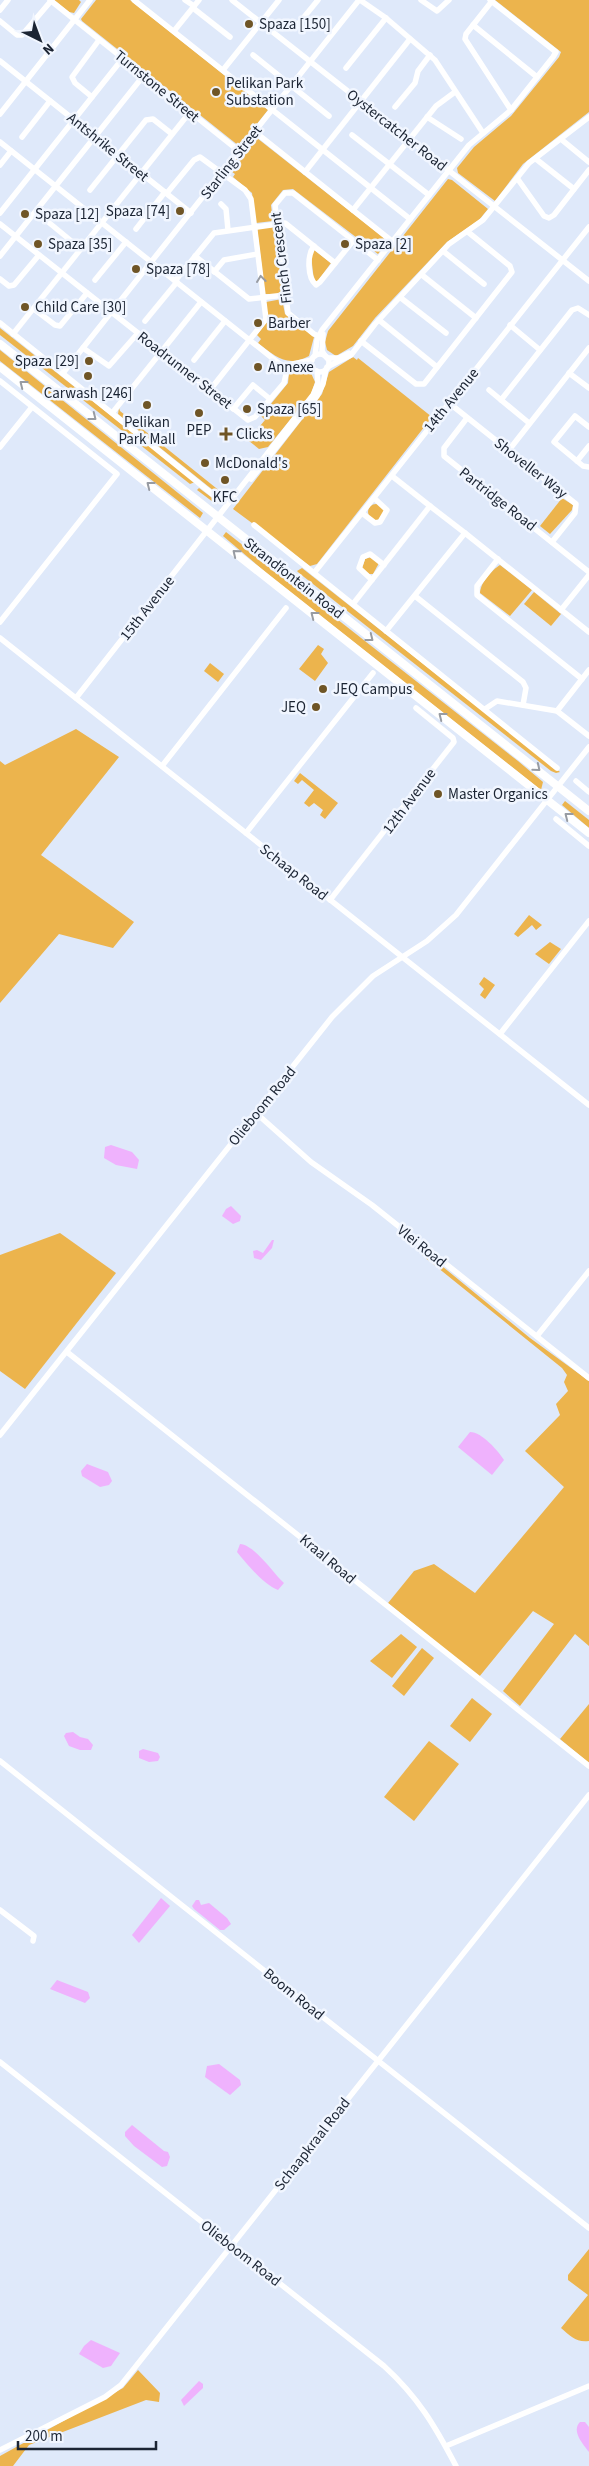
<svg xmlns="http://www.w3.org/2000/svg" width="589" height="2466" font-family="'Source Sans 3',sans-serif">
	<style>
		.green { fill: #ecb44d }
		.water { fill: #efb2fd }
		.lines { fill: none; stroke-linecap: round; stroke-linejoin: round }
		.minor { stroke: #fff; stroke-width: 5.5 }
		.major { stroke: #fff; stroke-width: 8 }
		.oneway { stroke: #989ca3 }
		.poi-dot { fill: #6f5526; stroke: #f1f6ff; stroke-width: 2 }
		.labels { text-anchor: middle; stroke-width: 5; stroke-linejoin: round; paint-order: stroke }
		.poi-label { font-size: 15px; fill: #1b2433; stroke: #f1f6ff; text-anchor: start }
		.street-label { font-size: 15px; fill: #1b2433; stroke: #f1f6ff }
	</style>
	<rect width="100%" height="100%" fill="#dfe9fa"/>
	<!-- green -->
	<g class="green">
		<path d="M54 0H79L81 2 74 13 69 12Z"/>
		<path d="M96 0H130L268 110 239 146 82 21 81 19Z"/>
		<path d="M495 0H589V112L523 164 495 201 458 173 457 168 474 147 511 116 559 57 561 52Z"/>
		<path d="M257 138 384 238 385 245 378 254 293 189 283 190 271 205 273 221 256 223 252 193 233 177 235 174 228 169 253 139Z"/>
		<path d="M448 179 452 180 488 209 479 220 447 242 375 318 353 346 336 356 327 350 325 342 328 331Z"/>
		<path d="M274 227 283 294H265L257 228Z"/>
		<path d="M314 250 331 263 317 282 314 281 311 255Z"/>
		<path d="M282 299 285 314 314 337 309 356C287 368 275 356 258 343L261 339 257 335 267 322 266 302Z"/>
		<path d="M0 328 195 482 190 484 0 335Z"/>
		<path d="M0 350 203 513 200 518 0 361Z"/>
		<path d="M353 357 357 360 358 358 432 417 317 564 310 566 233 509 322 394 329 372Z"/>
		<path d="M307 371 311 373 315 382 311 394 268 447 259 449 249 441 248 426 255 432 265 420 261 416 288 383 289 372Z"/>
		<path d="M119 408 120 411 221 492 225 495 231 494 220 504 213 502 197 490 199 488 215 500 219 495 118 414Z"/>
		<path d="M562 498 573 505 572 510 550 534 540 526Z"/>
		<circle cx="376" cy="512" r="8"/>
		<path d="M226 532 518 761 543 782 541 790 270 576 223 536Z"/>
		<path d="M371 557 379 563 373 574H369L362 569 365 559Z"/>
		<path d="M500 565 532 590 510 616 480 593C480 583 492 570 500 565Z"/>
		<path d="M302 568 560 772 556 773 551 771 299 573 297 571Z"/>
		<path d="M534 592 561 614 551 626 524 604Z"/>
		<path d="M318 645 324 649 321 654 328 663 315 681 299 669Z"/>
		<path d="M210 663 224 674 218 682 204 671Z"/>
		<path d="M76 729 119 757 41 855 134 922 113 948 59 934 0 1003V761L5 765Z"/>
		<path d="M300 773 338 803 325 819 320 815 323 810 314 803 309 807 304 803 314 790 302 780 298 784 294 781Z"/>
		<path d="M565 801 589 820V828L562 805Z"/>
		<path d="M529 915 542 925 536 930 532 925 518 937 514 934Z"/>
		<path d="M550 942 561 949 549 964 535 954Z"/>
		<path d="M484 977 495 985 485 999 480 995 484 989 479 984Z"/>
		<path d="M60 1233 116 1273 25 1389 0 1371V1255Z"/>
		<path d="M426 1253 530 1338 589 1381V1646L575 1634 520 1706 503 1691 554 1624 533 1611 479 1677 388 1603 414 1571 434 1564 475 1593 564 1487 525 1451 560 1415 556 1404 568 1391 564 1382 567 1375 562 1368 422 1255Z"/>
		<path d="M401 1634 417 1647 392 1678 370 1661Z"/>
		<path d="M422 1648 434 1658 404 1696 392 1686Z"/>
		<path d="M472 1698 492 1714 470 1742 450 1726Z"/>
		<path d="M589 1704V1763L560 1739Z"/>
		<path d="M429 1741 459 1764 414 1821 384 1797Z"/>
		<path d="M589 2249V2341C577 2343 570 2336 561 2328L588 2295 568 2280V2275Z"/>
		<path d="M138 2370 160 2393 159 2402 146 2400 29 2445 13 2466H0V2456L123 2388Z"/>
	</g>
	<!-- water -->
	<g class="water">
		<path d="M111 1145 132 1152 139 1160 137 1169 116 1165 104 1158 105 1147Z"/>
		<path d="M231 1206 241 1216 240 1221 233 1224 222 1216 226 1209Z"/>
		<path d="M272 1240H274L272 1248 261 1260 254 1258 253 1251 257 1250 263 1253Z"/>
		<path d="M470 1432C482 1432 498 1451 504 1460L492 1475 458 1447Z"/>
		<path d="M87 1464 108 1472 112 1481 109 1485 100 1487 82 1476 81 1471Z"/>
		<path d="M240 1544C255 1545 273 1573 284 1583L278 1590C265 1586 246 1563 237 1552Z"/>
		<path d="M73 1732 80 1737 88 1739 93 1745 91 1750H80L69 1746 64 1736 66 1733Z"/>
		<path d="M143 1749 158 1753 160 1757 158 1761 149 1762 139 1758V1751Z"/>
		<path d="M161 1898 170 1906 139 1943 132 1935Z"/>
		<path d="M196 1900H199L201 1905 209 1903 227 1918 231 1924 224 1930H220L194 1909 192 1906Z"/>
		<path d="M57 1980 88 1992 90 1998 85 2003 50 1989Z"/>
		<path d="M219 2064 240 2080 241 2085 230 2095 205 2077 207 2066Z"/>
		<path d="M132 2125 164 2151 168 2152 170 2157 167 2166 162 2167 134 2146 125 2136V2132Z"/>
		<path d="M91 2340 120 2353 111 2366 103 2368 79 2354 84 2346Z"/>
		<path d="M199 2381 203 2384V2388L184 2406 181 2400Z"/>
		<path d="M580 2422H585L589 2427V2452C583 2444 571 2431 580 2422Z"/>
	</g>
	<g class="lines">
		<!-- minor -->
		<g class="minor">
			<path d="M50 0 239 151"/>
			<path d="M134 0 410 219"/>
			<path d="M185 0 194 6"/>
			<path d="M232 0 589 281"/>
			<path d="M360 0 386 18 435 60 483 133"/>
			<path d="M421 0 437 11 449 0"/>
			<path d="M492 1 466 34 465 39 511 110"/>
			<path d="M193 8 230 37"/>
			<path d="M0 10 8 0"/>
			<path d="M0 21 17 35H22L51 1"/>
			<path d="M473 25 537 77"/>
			<path d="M295 28 318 0"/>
			<path d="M174 31 199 0"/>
			<path d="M253 55 329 116"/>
			<path d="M0 61 191 213"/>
			<path d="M346 68 386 18"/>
			<path d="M223 70 279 0"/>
			<path d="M92 97 75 83 72 77 99 40"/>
			<path d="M395 107 415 83 418 71 430 55"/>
			<path d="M0 114 90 0"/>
			<path d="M427 117 461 139"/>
			<path d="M255 132 393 242"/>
			<path d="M352 135 429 195"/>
			<path d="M22 137 50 101"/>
			<path d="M561 139 589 162"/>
			<path d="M0 142 281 365 287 368 313 369"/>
			<path d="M536 159 574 189"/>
			<path d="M0 165 11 151"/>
			<path d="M305 172 410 39"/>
			<path d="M517 178 544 216 549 218 554 215 589 170"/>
			<path d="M90 190 146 120 153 119 172 134"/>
			<path d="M167 193 194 160 200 157 245 190 251 199 266 319 210 390"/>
			<path d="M221 204 226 209 228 230"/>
			<path d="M353 210 436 106 455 92"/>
			<path d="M0 213 123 58"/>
			<path d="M47 221 81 249"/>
			<path d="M0 224 248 420 255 417 284 383 288 365"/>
			<path d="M136 229 165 192"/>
			<path d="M314 246C307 255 307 277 316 285L320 282 353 241"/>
			<path d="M443 251 484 284"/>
			<path d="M0 256 144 75"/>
			<path d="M195 256 249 299 285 295"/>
			<path d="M214 272 224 260 257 254"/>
			<path d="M422 275 476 318"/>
			<path d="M0 279 9 286 14 285 39 255"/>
			<path d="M95 280 126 242"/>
			<path d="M175 281 214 233 285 223 335 263"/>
			<path d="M401 298 446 333"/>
			<path d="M34 309 55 325 60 326 87 293"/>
			<path d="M379 320 437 367"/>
			<path d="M145 321 177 282"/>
			<path d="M0 323 216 497"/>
			<path d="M510 325 540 350"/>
			<path d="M13 334 190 112"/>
			<path d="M323 334 322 351 325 356"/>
			<path d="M321 337 314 334 288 313 275 205 285 193H293L378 260"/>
			<path d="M361 341 416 384H424L512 272 510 266 468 232"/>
			<path d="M83 348 109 366 138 333"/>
			<circle cx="320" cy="363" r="9"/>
			<path d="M315 356 317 340 322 330 469 145 511 110 553 57 556 52 490 0"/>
			<path d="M327 358H339L349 353"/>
			<path d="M194 360 225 321"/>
			<path d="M288 365 312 360"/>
			<path d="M327 367 351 355 375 324 449 244 483 220 529 163 589 117"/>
			<path d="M63 373 359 0"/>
			<path d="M569 373 589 388"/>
			<path d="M0 381 117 474 0 622"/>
			<path d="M489 390 529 423"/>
			<path d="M501 400 572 310 578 308 589 315"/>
			<path d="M449 403 576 504 575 513 552 542"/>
			<path d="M233 409 253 385 270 399"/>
			<path d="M113 412 201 302"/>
			<path d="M467 418 444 448V456L589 572"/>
			<path d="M589 427 575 416 554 442 583 466 589 467"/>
			<path d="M0 447 32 407"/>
			<path d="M509 450 589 348"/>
			<path d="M577 461 589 446"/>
			<path d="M251 479 317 396 323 384 326 369"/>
			<path d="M430 506 465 533"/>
			<path d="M362 513 375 523 380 522 387 510 374 498"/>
			<path d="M254 525 557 768"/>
			<path d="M498 559 477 586V595L582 679"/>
			<path d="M314 573 589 227"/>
			<path d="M372 580 359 568 363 557 370 554 384 565"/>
			<path d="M415 596 523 682 526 688 523 705"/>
			<path d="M353 604 430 506 392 476"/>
			<path d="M561 610 589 575"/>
			<path d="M386 631 465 533 589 632"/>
			<path d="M0 638 589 1105"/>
			<path d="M76 698 313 395 318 383 317 371"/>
			<path d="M485 709 497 701 557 711 589 736"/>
			<path d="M557 711 589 670"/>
			<path d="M162 766 286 608"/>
			<path d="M576 781 589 792"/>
			<path d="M556 819 589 846"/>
			<path d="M246 833 373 673"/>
			<path d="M330 900 454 742 453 738 416 708"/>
			<path d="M500 1034 589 921"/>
			<path d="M256 1113 311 1162 372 1205 589 1378"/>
			<path d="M537 1336 589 1271"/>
			<path d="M67 1352 589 1766"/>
			<path d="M0 1435 332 1017 373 976 427 941 456 915 589 747"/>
			<path d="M0 1761 589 2228"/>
			<path d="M0 1910 34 1936 33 1941"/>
			<path d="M0 2062 384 2366C418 2397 435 2426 456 2466"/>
			<path d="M446 2446 589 2386"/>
			<path d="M0 2450 105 2397 121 2385 589 1795"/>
		</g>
		<!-- major -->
		<g class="major">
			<path d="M0 344 589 811"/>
			<path d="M0 367 589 833"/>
		</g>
	</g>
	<!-- one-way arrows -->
	<defs><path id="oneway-chevron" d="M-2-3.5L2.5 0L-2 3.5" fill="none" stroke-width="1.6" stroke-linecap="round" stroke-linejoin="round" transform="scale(1.25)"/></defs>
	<g class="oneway">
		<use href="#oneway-chevron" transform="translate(261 279) rotate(-97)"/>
		<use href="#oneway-chevron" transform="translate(23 384) rotate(-142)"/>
		<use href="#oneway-chevron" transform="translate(93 417) rotate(38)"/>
		<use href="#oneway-chevron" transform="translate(150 485) rotate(-142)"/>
		<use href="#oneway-chevron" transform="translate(236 553) rotate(-141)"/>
		<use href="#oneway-chevron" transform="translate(314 615) rotate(-142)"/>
		<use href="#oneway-chevron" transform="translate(370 638) rotate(38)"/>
		<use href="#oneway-chevron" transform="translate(442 716) rotate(-142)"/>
		<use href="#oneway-chevron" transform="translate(537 768) rotate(39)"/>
		<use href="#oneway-chevron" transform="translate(568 816) rotate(-142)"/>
	</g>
	<!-- markers -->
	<g class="poi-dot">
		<circle cx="249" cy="24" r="5"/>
		<circle cx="216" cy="92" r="5"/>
		<circle cx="180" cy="211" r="5"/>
		<circle cx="25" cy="214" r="5"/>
		<circle cx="38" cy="244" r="5"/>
		<circle cx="345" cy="244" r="5"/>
		<circle cx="136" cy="269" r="5"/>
		<circle cx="25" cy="307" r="5"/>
		<circle cx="258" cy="323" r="5"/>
		<circle cx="89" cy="361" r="5"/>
		<circle cx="258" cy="367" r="5"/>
		<circle cx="88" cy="376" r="5"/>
		<circle cx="147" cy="405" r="5"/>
		<circle cx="247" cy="409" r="5"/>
		<circle cx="199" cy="413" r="5"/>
		<path d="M223.5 426.5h5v5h5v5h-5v5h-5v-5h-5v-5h5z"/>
		<circle cx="205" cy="463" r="5"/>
		<circle cx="225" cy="480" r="5"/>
		<circle cx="323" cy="689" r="5"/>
		<circle cx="316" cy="707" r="5"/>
		<circle cx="438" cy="794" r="5"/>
	</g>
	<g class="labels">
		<!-- poi labels -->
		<g class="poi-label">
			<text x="259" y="29">Spaza [150]</text>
			<text x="226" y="88">Pelikan Park<tspan x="226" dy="17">Substation</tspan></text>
			<text x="170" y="216" text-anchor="end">Spaza [74]</text>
			<text x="35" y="219">Spaza [12]</text>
			<text x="48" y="249">Spaza [35]</text>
			<text x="355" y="249">Spaza [2]</text>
			<text x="146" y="274">Spaza [78]</text>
			<text x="35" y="312">Child Care [30]</text>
			<text x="268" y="328">Barber</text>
			<text x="79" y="366" text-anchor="end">Spaza [29]</text>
			<text x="268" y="372">Annexe</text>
			<text x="88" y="398" text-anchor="middle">Carwash [246]</text>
			<text x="257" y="414">Spaza [65]</text>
			<text x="147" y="427" text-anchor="middle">Pelikan<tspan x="147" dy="17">Park Mall</tspan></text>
			<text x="199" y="435" text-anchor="middle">PEP</text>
			<text x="236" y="439">Clicks</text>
			<text x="215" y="468">McDonald's</text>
			<text x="225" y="502" text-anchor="middle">KFC</text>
			<text x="333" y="694">JEQ Campus</text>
			<text x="306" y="712" text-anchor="end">JEQ</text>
			<text x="448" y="799">Master Organics</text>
		</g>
		<!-- street labels -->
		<g class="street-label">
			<text transform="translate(157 86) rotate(39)" y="5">Turnstone Street</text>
			<text transform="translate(397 130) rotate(38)" y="5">Oystercatcher Road</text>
			<text transform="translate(108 147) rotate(39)" y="5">Antshrike Street</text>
			<text transform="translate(231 162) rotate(-52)" y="5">Starling Street</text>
			<text transform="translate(281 258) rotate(-97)" y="5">Finch Crescent</text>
			<text transform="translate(185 370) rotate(38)" y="5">Roadrunner Street</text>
			<text transform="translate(451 400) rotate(-51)" y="5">14th Avenue</text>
			<text transform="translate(531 468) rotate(38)" y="5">Shoveller Way</text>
			<text transform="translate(498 499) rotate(38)" y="5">Partridge Road</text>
			<text transform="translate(294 578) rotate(38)" y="5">Strandfontein Road</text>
			<text transform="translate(147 608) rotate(-52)" y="5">15th Avenue</text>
			<text transform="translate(409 801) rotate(-53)" y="5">12th Avenue</text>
			<text transform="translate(294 872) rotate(38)" y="5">Schaap Road</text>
			<text transform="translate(262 1106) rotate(-51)" y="5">Olieboom Road</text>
			<text transform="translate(422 1246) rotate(39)" y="5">Vlei Road</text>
			<text transform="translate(328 1559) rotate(40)" y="5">Kraal Road</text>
			<text transform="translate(294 1994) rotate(39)" y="5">Boom Road</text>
			<text transform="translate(312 2144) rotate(-52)" y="5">Schaapkraal Road</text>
			<text transform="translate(241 2253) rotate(38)" y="5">Olieboom Road</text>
		</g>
	</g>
	<!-- north arrow -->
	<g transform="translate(40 40) rotate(138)" stroke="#f1f6ff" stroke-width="4" paint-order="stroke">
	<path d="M0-4L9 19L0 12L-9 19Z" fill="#1b2433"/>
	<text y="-8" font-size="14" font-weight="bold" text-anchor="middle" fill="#1b2433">N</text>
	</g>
	<!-- scale -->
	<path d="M18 2441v8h138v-8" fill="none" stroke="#1b2433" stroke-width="2.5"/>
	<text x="25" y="2441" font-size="15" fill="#1b2433" stroke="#f1f6ff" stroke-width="4" paint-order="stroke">200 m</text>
</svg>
